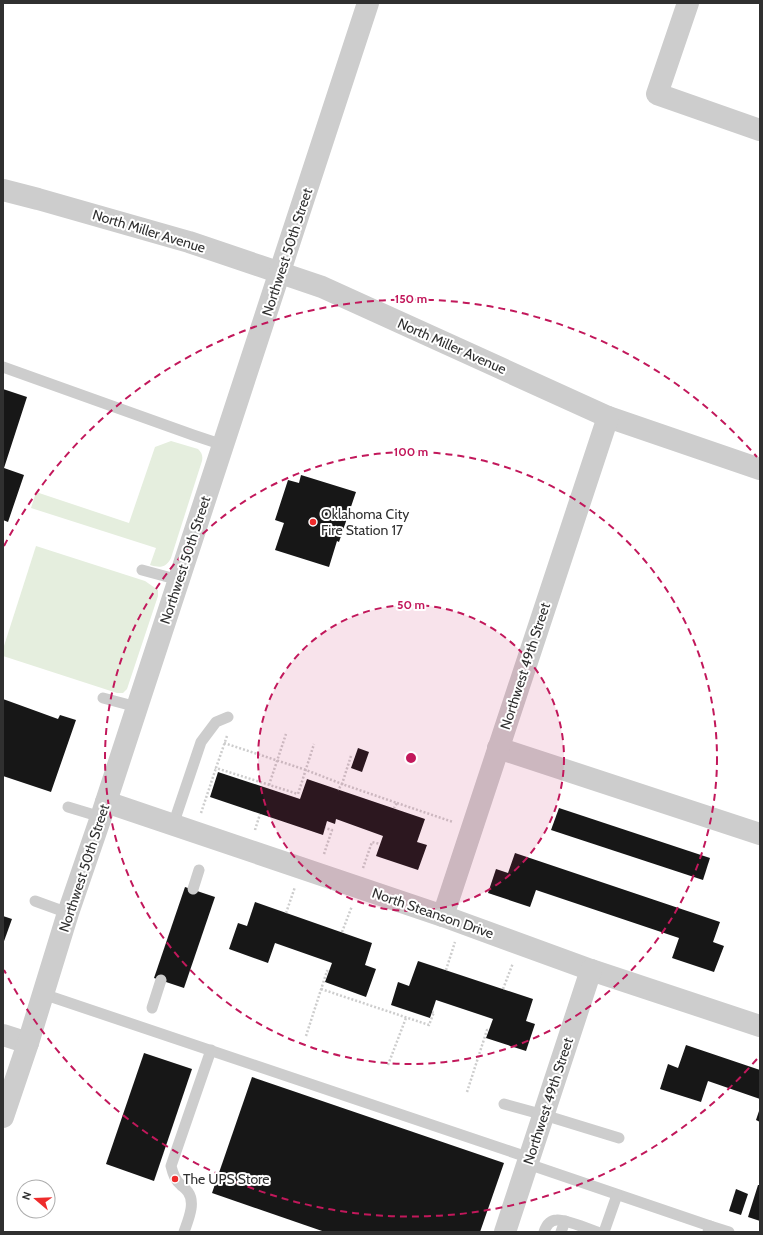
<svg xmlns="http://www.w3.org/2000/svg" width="763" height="1235" font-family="Cabin,sans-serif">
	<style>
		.green { fill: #e5eede }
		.building { fill: #171717 }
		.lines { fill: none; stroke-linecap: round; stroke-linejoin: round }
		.path { stroke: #cdcdcd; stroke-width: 2.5; stroke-dasharray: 2 2; stroke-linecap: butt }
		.service { stroke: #cdcdcd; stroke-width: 11 }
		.minor { stroke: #cdcdcd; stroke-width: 22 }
		.tertiary { stroke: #cdcdcd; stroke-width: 22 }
		.ring { fill: none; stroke: #c2185b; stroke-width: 2; stroke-dasharray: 7 5 }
		.poi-dot { fill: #ee2b2b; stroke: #fff; stroke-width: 1.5 }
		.labels { text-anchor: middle; stroke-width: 4; stroke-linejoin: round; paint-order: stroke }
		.street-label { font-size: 14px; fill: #303030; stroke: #fff }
		.poi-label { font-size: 14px; fill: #303030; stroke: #fff; text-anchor: start }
		.centre { fill: #c2185b; stroke: #fff; stroke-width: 2 }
		.ring-label { font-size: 12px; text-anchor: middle; font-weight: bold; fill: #c2185b; stroke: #fff; stroke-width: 4; stroke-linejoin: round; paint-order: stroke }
	</style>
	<rect width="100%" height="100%" fill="#fff"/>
	<!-- green -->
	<g class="green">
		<path d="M171 441 198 449C202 453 203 456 202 461L171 558C166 568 160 568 150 565L156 548 31 508 36 492 129 523 155 447Z"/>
		<path d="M36 546 145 581 158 590V596L127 689 123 693H117L3 656V649Z"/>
	</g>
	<!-- building -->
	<g class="building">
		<path d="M3 389 27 397 4 468 24 475 8 522 3 520Z"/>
		<path d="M301 475 356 492 339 542 337 541 329 567 275 550 284 523 275 520 288 480 299 483Z"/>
		<path d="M3 699 58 719 60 715 76 720 51 792 3 776Z"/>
		<path d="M358 748 369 752 362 772 351 768Z"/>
		<path d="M218 772 300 799 307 779 425 819 417 842 427 845 418 870 376 856 383 836 336 819 335 824 327 821 323 835 210 797Z"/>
		<path d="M559 808 710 858 703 880 551 830Z"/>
		<path d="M515 853 720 922 713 942 724 946 714 972 672 958 679 938 536 890 530 907 488 893 496 869 508 873Z"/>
		<path d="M185 887 215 897 184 988 154 978Z"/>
		<path d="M255 902 372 943 365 965 376 969 366 997 325 982 332 963 275 943 268 963 229 949 238 923 247 926Z"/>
		<path d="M3 916 12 919 3 944Z"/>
		<path d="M418 961 533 999 526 1021 535 1024 526 1051 486 1038 493 1019 436 1000 430 1018 391 1005 398 982 409 986Z"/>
		<path d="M686 1045 760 1070V1099L708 1081 701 1102 660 1089 668 1064 678 1068Z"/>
		<path d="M144 1053 192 1069 154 1181 106 1164Z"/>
		<path d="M252 1077 504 1163 480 1232H325L212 1193Z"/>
		<path d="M760 1108V1122L756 1120Z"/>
		<path d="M758 1185H760V1221L748 1217Z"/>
		<path d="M736 1189 748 1194 741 1215 729 1211Z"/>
	</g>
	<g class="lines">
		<!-- path -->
		<g class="path">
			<path d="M227 736 216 768 298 794 314 744"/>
			<path d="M224 743 306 770 342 784 338 790"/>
			<path d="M351 756 342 784 397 803 394 808"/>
			<path d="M269 785 286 734"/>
			<path d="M397 803 453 822"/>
			<path d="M201 813 216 768"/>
			<path d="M255 830 260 814"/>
			<path d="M324 854 332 830 325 828"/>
			<path d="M363 868 372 842 380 844"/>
			<path d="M286 913 295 887"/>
			<path d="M342 932 352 906"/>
			<path d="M446 970 455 942"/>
			<path d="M321 989 429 1025 434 1012H432"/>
			<path d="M503 989 513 963"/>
			<path d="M306 1036 327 971 329 972"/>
			<path d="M388 1065 406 1018"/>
			<path d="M467 1092 487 1030H489"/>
		</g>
		<!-- service -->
		<g class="service">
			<path d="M3 367 193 435 223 445"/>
			<path d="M142 570 179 580"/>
			<path d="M103 698 137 707"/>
			<path d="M68 807 101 817"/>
			<path d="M173 825 201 742 216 722 228 717"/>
			<path d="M193 889 199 870"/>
			<path d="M35 901 68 913"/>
			<path d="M43 994 530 1158"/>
			<path d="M152 1008 161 980"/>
			<path d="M504 1104 544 1115 619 1138"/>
			<path d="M528 1164 710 1226 708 1232"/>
			<path d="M710 1226 729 1232"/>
			<path d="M184 1232C188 1220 196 1203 188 1192 186 1189 183 1187 181 1185 175 1180 173 1174 171 1166L211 1050"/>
			<path d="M544 1232C546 1226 550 1220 557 1220 565 1219 589 1229 597 1232"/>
			<path d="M561 1232 565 1221"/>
			<path d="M604 1232 617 1195"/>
		</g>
		<!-- minor -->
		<g class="minor">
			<path d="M688 3 657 94 760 130"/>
			<path d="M3 190 38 199 189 242 322 287 608 417 760 469"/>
			<path d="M498 748 760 834"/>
			<path d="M106 802 443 916 591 970 760 1026"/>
			<path d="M443 916 608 417"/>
			<path d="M3 1035 28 1043"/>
			<path d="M505 1232 591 970"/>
		</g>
		<!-- tertiary -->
		<path class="tertiary" d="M3 1117 28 1043 68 913 101 817 368 3"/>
	</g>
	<!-- distance rings -->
	<circle cx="411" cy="758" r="153" fill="#c2185b" fill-opacity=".12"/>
	<g class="ring">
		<circle cx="411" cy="758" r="153"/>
		<circle cx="411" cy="758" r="306"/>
		<path d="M757 1059A459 459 0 0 1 4 970M4 546A459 459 0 0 1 757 457"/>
	</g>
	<!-- markers -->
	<g class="poi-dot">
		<circle cx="313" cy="522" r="4"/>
		<circle cx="175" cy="1179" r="4"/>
	</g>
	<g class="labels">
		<!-- street labels -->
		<g class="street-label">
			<text transform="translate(149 231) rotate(17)" y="5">North Miller Avenue</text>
			<text transform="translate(287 252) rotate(-72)" y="5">Northwest 50th Street</text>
			<text transform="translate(452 346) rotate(24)" y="5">North Miller Avenue</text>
			<text transform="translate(185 560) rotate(-72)" y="5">Northwest 50th Street</text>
			<text transform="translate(525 666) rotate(-72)" y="5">Northwest 49th Street</text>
			<text transform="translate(84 868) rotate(-72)" y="5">Northwest 50th Street</text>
			<text transform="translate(433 913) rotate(19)" y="5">North Steanson Drive</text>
			<text transform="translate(548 1101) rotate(-72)" y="5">Northwest 49th Street</text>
		</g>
		<!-- poi labels -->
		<g class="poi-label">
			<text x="321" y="519">Oklahoma City<tspan x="321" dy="16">Fire Station 17</tspan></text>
			<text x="183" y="1184">The UPS Store</text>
		</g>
	</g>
	<circle cx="411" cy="758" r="6" class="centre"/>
	<g class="ring-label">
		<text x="411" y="303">150 m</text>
		<text x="411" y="456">100 m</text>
		<text x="411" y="609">50 m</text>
	</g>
	<!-- border -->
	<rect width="763" height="1235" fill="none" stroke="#303030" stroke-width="8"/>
	<!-- north arrow -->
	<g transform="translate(36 1199) rotate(289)"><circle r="19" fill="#ffffff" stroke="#acacac"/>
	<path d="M0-3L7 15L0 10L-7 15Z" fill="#ee2b2b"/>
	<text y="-6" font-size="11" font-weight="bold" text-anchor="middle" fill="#303030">N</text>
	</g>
</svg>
